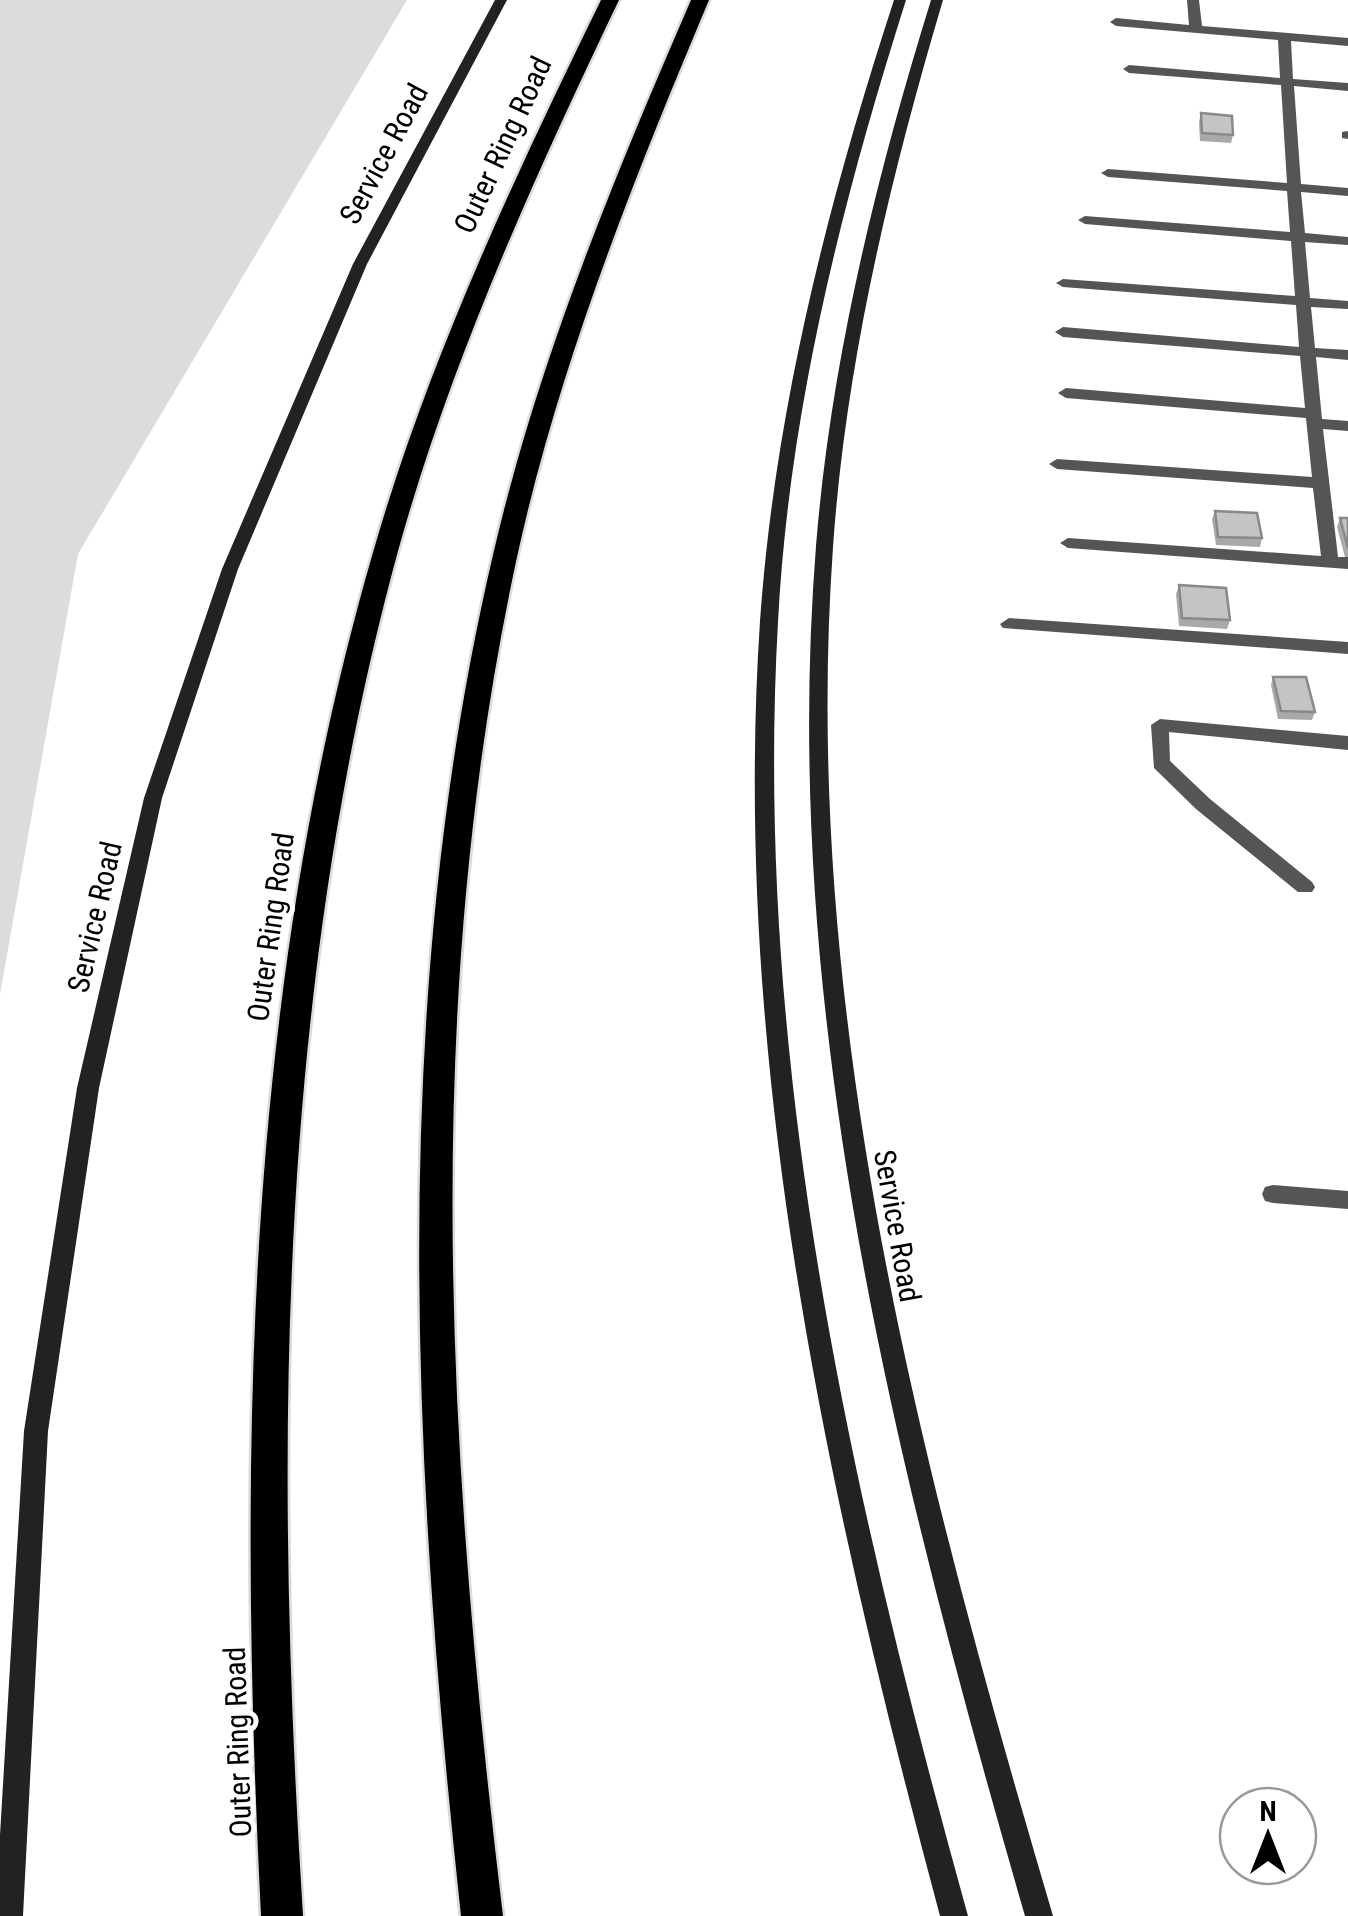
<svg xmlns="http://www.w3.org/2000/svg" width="1348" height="1916" font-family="'Roboto Condensed',sans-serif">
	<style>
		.green { fill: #dcdcdc }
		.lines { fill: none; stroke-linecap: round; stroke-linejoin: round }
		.motorway-casing { stroke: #dbdbdb; stroke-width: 5 }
		.minor { fill: #555; fill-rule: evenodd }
		.secondary { fill: #222; fill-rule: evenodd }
		.motorway { fill: #000; fill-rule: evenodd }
		.wall { fill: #a9a9a9 }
		.building { fill: #c4c4c4; stroke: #898989; stroke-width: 2.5 }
		.labels { text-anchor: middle; stroke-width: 10; stroke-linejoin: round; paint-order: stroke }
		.street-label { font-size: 30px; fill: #000; stroke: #fff }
	</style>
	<rect width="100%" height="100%" fill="#fff"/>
	<!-- green -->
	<path class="green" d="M0 0H407L78 554 0 994Z"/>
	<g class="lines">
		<defs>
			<g id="motorway">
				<path d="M601 0H619C534 178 451 360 398 551 276 997 274 1457 303 1916H261C238 1456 244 995 374 549 429 359 514 178 601 0Z"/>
				<path d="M691 0H709C633 181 559 365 517 557 419 1010 448 1460 503 1916H461C412 1462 388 1004 493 555 537 364 613 180 691 0Z"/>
			</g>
		</defs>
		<!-- motorway casing -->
		<use href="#motorway" class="motorway-casing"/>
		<!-- minor -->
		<g class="minor">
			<path d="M1187 0H1199L1202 26 1348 38V46L1291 41 1293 79 1348 83V91L1294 86 1301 184 1348 188V196L1301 192 1305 233 1348 237V245L1305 242 1310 298 1348 301V309L1311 307 1315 348 1348 350V360L1316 357 1322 419 1348 421V431L1323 429 1338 557H1348V569L1068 548 1060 543 1068 538 1321 556 1313 488 1057 469 1049 464 1057 459 1312 477 1306 418 1066 398 1058 393 1066 388 1305 408 1300 356 1063 337 1055 332 1063 327 1299 347 1296 305 1063 287 1056 283 1063 279 1295 296 1291 241 1085 224 1078 220 1085 216 1290 232 1287 191 1108 177 1101 173 1108 169 1287 183 1281 85 1129 73 1123 69 1129 65 1280 78 1278 40 1116 26 1110 22 1116 18 1189 25Z"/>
			<path d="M1348 131V139L1342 138V132Z"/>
			<path d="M1009 618 1348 642V654L1003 628 1000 624Z"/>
			<path d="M1160 719 1348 736V750L1169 732 1170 761 1210 799 1312 882 1315 887 1312 892H1298L1196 809 1154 768 1151 725Z"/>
			<path d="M1273 1185 1348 1191V1209L1273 1203 1265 1201 1262 1194 1265 1187Z"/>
		</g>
		<!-- secondary -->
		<g class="secondary">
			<path d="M495 0H507L367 264 238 569 162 798 99 1088 48 1431 23 1916H0V1835L24 1431 77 1088 144 798 222 569 353 264Z"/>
			<path d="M894 0H906C842 202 789 410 778 622 753 1063 851 1495 968 1916H940C827 1494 731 1061 760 621 775 409 828 202 894 0Z"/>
			<path d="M931 0H943C890 179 846 361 833 547 800 1015 922 1472 1053 1916H1025C897 1472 779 1013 816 546 831 360 876 178 931 0Z"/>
		</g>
		<!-- motorway -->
		<use href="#motorway" class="motorway"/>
	</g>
	<!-- wall -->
	<g class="wall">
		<path d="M1201 113 1233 135 1231 143 1200 141 1199 122Z"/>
		<path d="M1215 511 1262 538 1260 547 1216 545 1212 519Z"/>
		<path d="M1340 518H1348V557H1345L1337 527Z"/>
		<path d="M1179 585 1230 620 1227 629 1179 626 1176 594Z"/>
		<path d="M1273 677 1315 712 1312 720 1278 719 1271 685Z"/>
	</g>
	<!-- building -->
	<g class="building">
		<path d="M1201 113 1232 116 1233 135 1202 133Z"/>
		<path d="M1215 511 1257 513 1262 538 1218 537Z"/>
		<path d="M1340 518H1348V548Z"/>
		<path d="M1179 585 1226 588 1230 620 1182 618Z"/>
		<path d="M1273 677H1306L1315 712 1281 711Z"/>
	</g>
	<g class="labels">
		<!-- street labels -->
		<g class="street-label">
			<text transform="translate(503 145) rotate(-65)" y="10">Outer Ring Road</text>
			<text transform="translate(384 154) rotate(-62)" y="10">Service Road</text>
			<text transform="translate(95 917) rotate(-77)" y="10">Service Road</text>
			<text transform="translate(271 927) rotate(-82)" y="10">Outer Ring Road</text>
			<text transform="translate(897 1226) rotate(80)" y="10">Service Road</text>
			<text transform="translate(238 1742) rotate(-92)" y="10">Outer Ring Road</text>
		</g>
	</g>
	<!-- north arrow -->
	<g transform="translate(1268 1836)"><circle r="48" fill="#ffffff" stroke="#999999" stroke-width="2.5"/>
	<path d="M0-8L18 38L0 25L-18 38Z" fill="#000000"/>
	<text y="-15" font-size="28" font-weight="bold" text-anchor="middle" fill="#000000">N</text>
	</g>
</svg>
